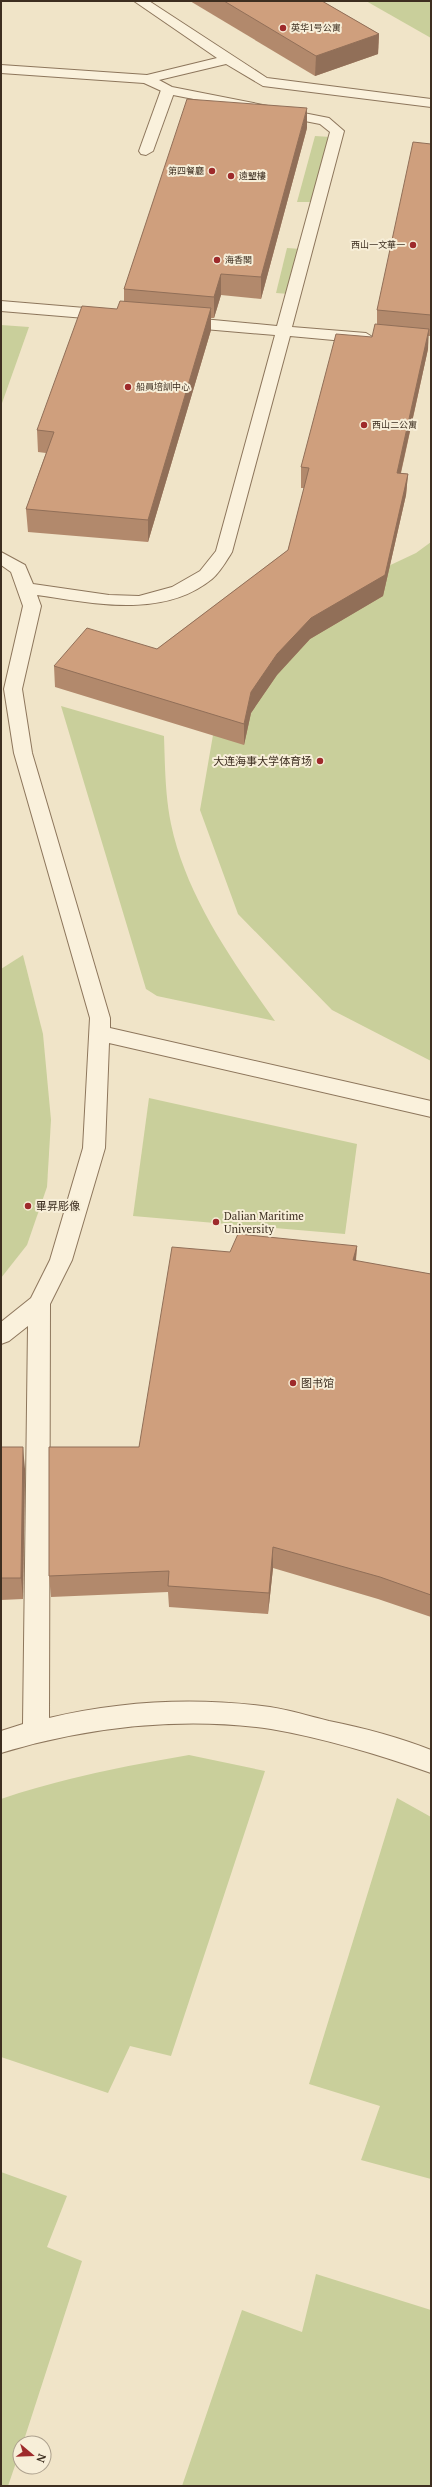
<svg xmlns="http://www.w3.org/2000/svg" width="432" height="2487" font-family="'PT Serif','Noto Sans SC',serif">
	<style>
		.green { fill: #c9cf9b }
		.lines { fill: none; stroke-linecap: round; stroke-linejoin: round }
		.lane-casing { stroke: #8d765c; stroke-width: 2 }
		.street-casing { stroke: #8d765c; stroke-width: 2 }
		.lane { fill: #faf1dc; fill-rule: evenodd }
		.street { fill: #faf1dc; fill-rule: evenodd }
		.wall { fill: #b2896c }
		.shaded-wall { fill: #916f58 }
		.building { fill: #cf9f7d; stroke: #916f58 }
		.poi-dot { fill: #9e2a2b; stroke: #f7eed8; stroke-width: 1.5 }
		.labels { text-anchor: middle; stroke-width: 4; stroke-linejoin: round; paint-order: stroke }
		.far-poi-label { font-size: 9px; fill: #3d2e20; stroke: #f7eed8; text-anchor: start }
		.poi-label { font-size: 11px; fill: #3d2e20; stroke: #f7eed8; text-anchor: start }
	</style>
	<rect width="100%" height="100%" fill="#f0e4c8"/>
	<!-- green -->
	<g class="green">
		<path d="M366 1H431V38Z"/>
		<path d="M315 136 331 137 314 202H297Z"/>
		<path d="M287 248 301 249 289 294 276 293Z"/>
		<path d="M1 325 29 327 1 406Z"/>
		<path d="M431 542V1061L332 1010 238 914 200 810 217 712 382 569 416 553Z"/>
		<path d="M61 706 164 736C165 765 165 795 171 824 186 896 233 962 275 1021L157 996 146 989Z"/>
		<path d="M23 955 43 1034 51 1120 47 1187 27 1245 1 1278V969Z"/>
		<path d="M149 1098 357 1144 345 1234 133 1216Z"/>
		<path d="M189 1755 265 1771 171 2056 130 2046 108 2093 1 2057V1799C62 1778 126 1766 189 1755Z"/>
		<path d="M397 1798 431 1817V2179L361 2160 380 2106 309 2084Z"/>
		<path d="M1 2172 67 2196 47 2247 82 2261 23 2443H20V2451L8 2486H1Z"/>
		<path d="M316 2274 431 2310V2486H182L242 2310 302 2332Z"/>
	</g>
	<g class="lines">
		<defs>
			<path id="lane" d="M168 86 175 90 153 151 146 155 141 154 139 151 161 90Z"/>
			<g id="street">
				<path d="M134 1H149L267 78 431 99V107L263 86 226 64 159 80 172 87 329 118 344 131 292 327 366 333 374 338 366 343 290 336 232 552C227 560 220 572 212 579 163 619 93 603 37 595L41 606 22 689 32 753 110 1018V1028L431 1101V1117L109 1043 105 1148 72 1260 50 1304 49 1718C120 1701 197 1697 270 1707 290 1710 309 1716 329 1721 364 1728 398 1737 431 1750V1773C380 1755 324 1738 271 1729 181 1716 87 1727 1 1753V1731L23 1724 28 1326 9 1341 1 1344V1322L31 1298 50 1260 83 1148 90 1018 14 753 4 689 23 606 11 572 1 565V552L25 565 33 584 109 595 139 596 172 587 200 571 216 551 275 335 181 327 173 322 181 317 277 326 330 132 320 124 168 94 144 83 1 73V65L147 75 217 58Z"/>
				<path d="M1 301 109 310 117 315 109 320 1 311Z"/>
			</g>
		</defs>
		<!-- lane casing -->
		<use href="#lane" class="lane-casing"/>
		<!-- street casing -->
		<use href="#street" class="street-casing"/>
		<!-- lane -->
		<use href="#lane" class="lane"/>
		<!-- street -->
		<use href="#street" class="street"/>
	</g>
	<!-- wall -->
	<g class="wall">
		<path d="M190 1H322L379 34 378 54 315 76Z"/>
		<path d="M307 128 261 299 221 295 214 318H211V330L148 542 28 532 26 509 46 453 38 452 37 430 117 309 124 301V289Z"/>
		<path d="M431 144V333L430 336H428V349L401 473 408 474 406 495 383 596 310 639 277 675 251 713 244 745 55 687 54 666 157 649 288 550 304 488H301V467L372 337 377 324V310Z"/>
		<path d="M357 1246 356 1261 431 1274V1617L378 1599 273 1568 268 1614 169 1607 168 1592 51 1597 49 1576 139 1447 230 1252Z"/>
		<path d="M1 1447 25 1469 23 1599 1 1600Z"/>
	</g>
	<!-- shaded-wall -->
	<g class="shaded-wall">
		<path d="M379 34 378 54 315 76 316 56Z"/>
		<path d="M307 108V128L261 299V277Z"/>
		<path d="M221 274V295L214 318V297Z"/>
		<path d="M211 308V330L148 542V520Z"/>
		<path d="M429 329 428 349 396 494 397 473Z"/>
		<path d="M408 474 406 495 383 596 310 639 277 675 251 713 244 745V724L251 692 277 654Z"/>
		<path d="M357 1246 355 1268 353 1260Z"/>
		<path d="M23 1447 25 1469 23 1599 21 1578Z"/>
		<path d="M273 1547V1568L268 1614 269 1593Z"/>
	</g>
	<!-- building -->
	<g class="building">
		<path d="M224 1H322L379 34 316 56Z"/>
		<path d="M187 99 307 108 261 277 221 274 214 297 124 289Z"/>
		<path d="M413 142 431 144V315L377 310Z"/>
		<path d="M120 301 211 308 148 520 26 509 54 432 37 430 82 306 117 309Z"/>
		<path d="M375 324 429 329 397 473 408 474 385 575 311 618 277 654 251 692 244 724 54 666 87 628 157 649 288 550 309 468 301 467 336 334 372 337Z"/>
		<path d="M238 1234 357 1246 353 1260 431 1274V1595L380 1577 273 1547 269 1593 168 1586 169 1571 49 1576V1447H139L172 1247 230 1252Z"/>
		<path d="M1 1447H23L21 1578H1Z"/>
	</g>
	<!-- markers -->
	<g class="poi-dot">
		<circle cx="283" cy="28" r="4"/>
		<circle cx="212" cy="171" r="4"/>
		<circle cx="231" cy="176" r="4"/>
		<circle cx="413" cy="245" r="4"/>
		<circle cx="217" cy="260" r="4"/>
		<circle cx="128" cy="387" r="4"/>
		<circle cx="364" cy="425" r="4"/>
		<circle cx="320" cy="761" r="4"/>
		<circle cx="28" cy="1206" r="4"/>
		<circle cx="216" cy="1222" r="4"/>
		<circle cx="293" cy="1383" r="4"/>
	</g>
	<g class="labels">
		<!-- far-poi labels -->
		<g class="far-poi-label">
			<text x="291" y="31">英华1号公寓</text>
			<text x="204" y="174" text-anchor="end">第四餐廳</text>
			<text x="239" y="179">遠朢樓</text>
			<text x="405" y="248" text-anchor="end">西山一文華一</text>
			<text x="225" y="263">海香閣</text>
			<text x="136" y="390">船員培訓中心</text>
			<text x="372" y="428">西山二公寓</text>
		</g>
		<!-- poi labels -->
		<g class="poi-label">
			<text x="312" y="765" text-anchor="end">大连海事大学体育场</text>
			<text x="36" y="1210">畢昇彫像</text>
			<text x="224" y="1220">Dalian Maritime<tspan x="224" dy="13">University</tspan></text>
			<text x="301" y="1387">图书馆</text>
		</g>
	</g>
	<!-- border -->
	<rect width="432" height="2487" fill="none" stroke="#3d2e20" stroke-width="4"/>
	<!-- north arrow -->
	<g transform="translate(32 2455) rotate(109)"><circle r="19" fill="#f7eed8" stroke="#ada18e"/>
	<path d="M0-3L7 15L0 10L-7 15Z" fill="#9e2a2b"/>
	<text y="-6" font-size="11" font-weight="bold" text-anchor="middle" fill="#3d2e20">N</text>
	</g>
</svg>
